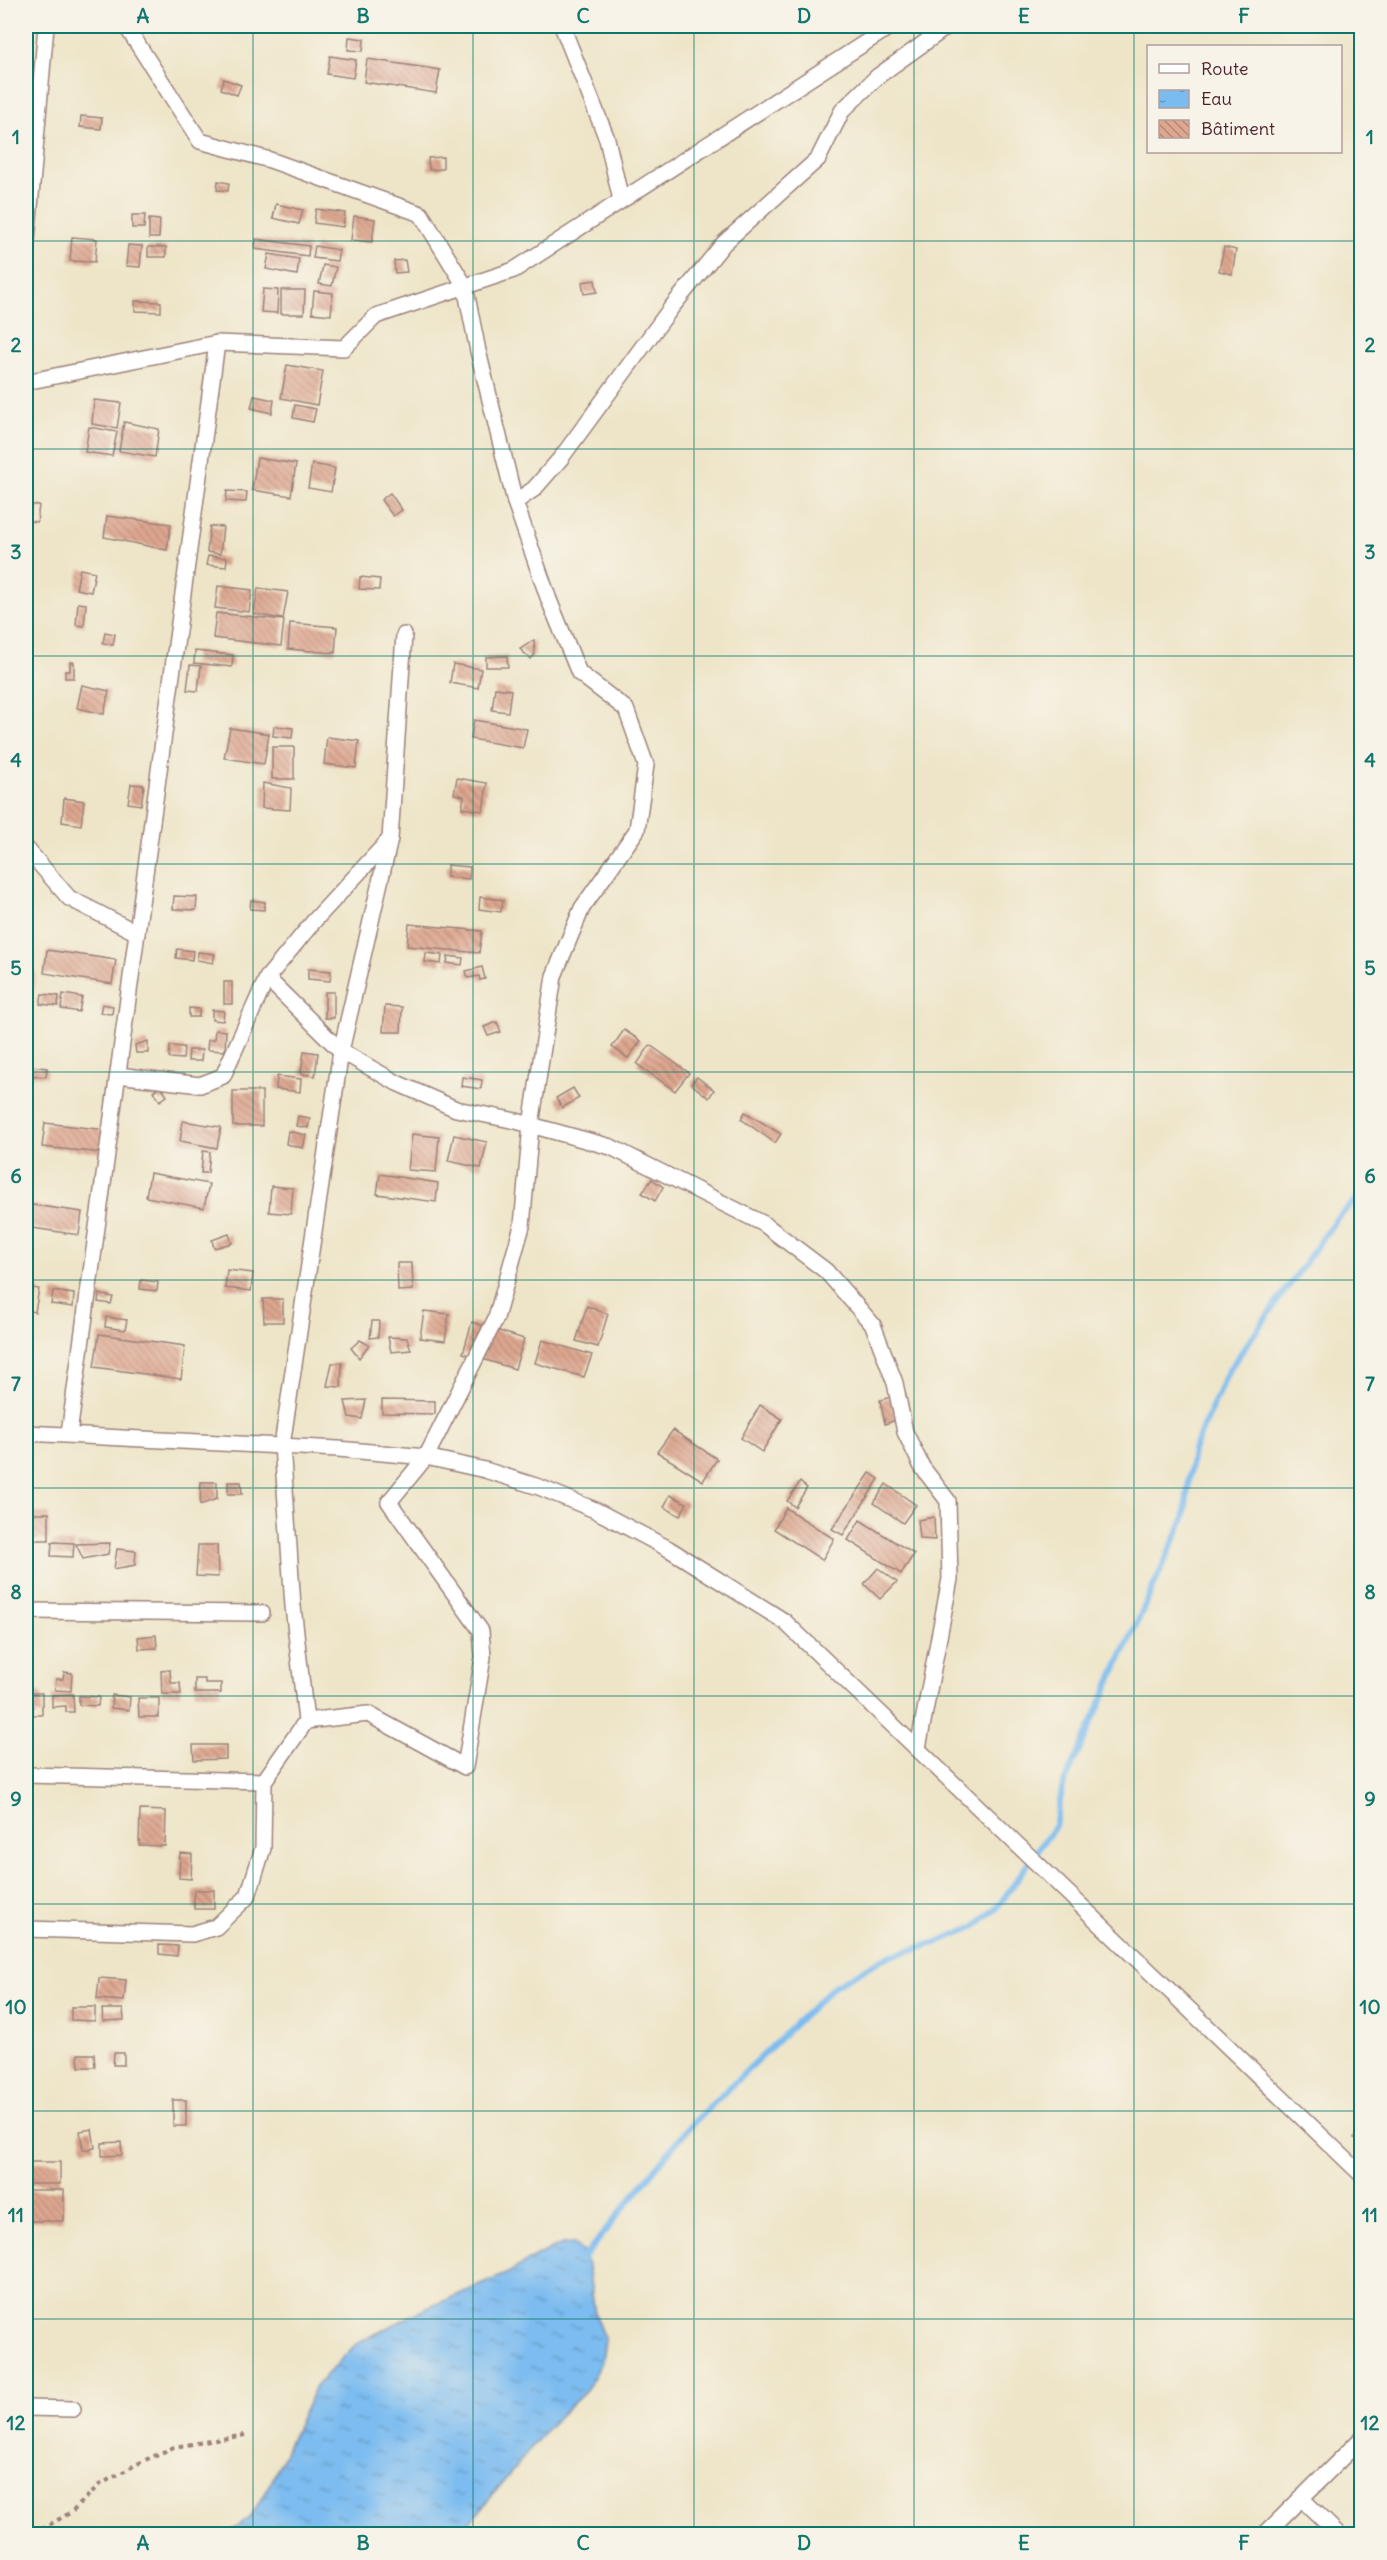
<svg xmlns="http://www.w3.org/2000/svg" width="1387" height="2560" font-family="Delius,sans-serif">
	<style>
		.water { fill: url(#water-ripples); stroke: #626e8e; stroke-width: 1.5 }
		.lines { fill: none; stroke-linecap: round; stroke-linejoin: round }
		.stream { stroke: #7bbcf0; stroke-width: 6 }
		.building { fill: url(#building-back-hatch) }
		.street-casing { stroke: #9c827a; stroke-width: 18 }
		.path { stroke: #9c827a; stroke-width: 4; stroke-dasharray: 4.5 4.5; stroke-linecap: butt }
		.street { stroke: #fff; stroke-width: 15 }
		.grid { fill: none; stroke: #0f766e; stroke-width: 1.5; stroke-opacity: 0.55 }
		.neatline { fill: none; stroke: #0f766e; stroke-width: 2 }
		.grid-label { font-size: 20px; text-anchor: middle; font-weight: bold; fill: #0f766e }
	</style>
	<defs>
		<pattern id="water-ripples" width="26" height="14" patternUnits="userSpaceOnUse" patternTransform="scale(1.5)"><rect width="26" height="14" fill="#7bbcf0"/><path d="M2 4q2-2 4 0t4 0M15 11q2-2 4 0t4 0" fill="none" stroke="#6798c3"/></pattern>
		<pattern id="building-back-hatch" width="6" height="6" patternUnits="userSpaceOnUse" patternTransform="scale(1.5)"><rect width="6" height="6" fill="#dea790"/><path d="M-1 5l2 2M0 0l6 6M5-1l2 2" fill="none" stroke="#b68776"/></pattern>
	</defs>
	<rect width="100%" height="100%" fill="#f7f3e8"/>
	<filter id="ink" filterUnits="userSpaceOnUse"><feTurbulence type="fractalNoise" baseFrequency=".0167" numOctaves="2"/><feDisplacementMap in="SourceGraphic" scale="12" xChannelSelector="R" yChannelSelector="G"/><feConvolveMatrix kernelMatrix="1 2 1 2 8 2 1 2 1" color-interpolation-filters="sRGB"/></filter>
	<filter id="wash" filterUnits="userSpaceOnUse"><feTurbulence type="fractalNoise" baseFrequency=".008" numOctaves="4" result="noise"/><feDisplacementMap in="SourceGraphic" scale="24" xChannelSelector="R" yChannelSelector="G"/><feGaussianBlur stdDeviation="1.35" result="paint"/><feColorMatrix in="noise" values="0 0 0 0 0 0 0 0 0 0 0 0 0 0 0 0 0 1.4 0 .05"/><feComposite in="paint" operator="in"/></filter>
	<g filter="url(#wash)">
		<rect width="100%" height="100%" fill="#eee5c8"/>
		<!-- water -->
		<path class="water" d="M562 2244H574L586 2255 595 2313 605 2339 602 2362 586 2391 548 2427 461 2534H227L250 2518 272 2480 316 2386 356 2344 416 2313 510 2272 538 2255Z"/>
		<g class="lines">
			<!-- stream -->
			<path class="stream" d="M582 2260 687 2129 834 1986 886 1957 935 1943 976 1926 999 1905 1055 1826 1063 1786 1184 1519 1193 1450 1228 1371 1337 1218 1362 1195"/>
		</g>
		<g id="blocks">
			<!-- building -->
			<g class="building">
				<path d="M349 37 364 39 363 51 348 50Z"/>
				<path d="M26 43 30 44 29 72 26 71Z"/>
				<path d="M330 56 356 60 353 78 327 74Z"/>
				<path d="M367 59 440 70 436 93 364 82Z"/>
				<path d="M224 79 241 85 237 95 221 89Z"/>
				<path d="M81 116 102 118 101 129 80 127Z"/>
				<path d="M443 157V169L429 170 428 158Z"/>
				<path d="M218 181 229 183 228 191 217 190Z"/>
				<path d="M276 204 303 210 299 224 273 218Z"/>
				<path d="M316 209 345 213 343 227 314 223Z"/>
				<path d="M132 215H145L144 228H132Z"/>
				<path d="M354 216 375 219 372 242 351 240Z"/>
				<path d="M149 219 160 220 159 238H149Z"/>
				<path d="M72 237 97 239 95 262 70 261Z"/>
				<path d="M256 239 309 246 308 256 255 249Z"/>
				<path d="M128 245 142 246 140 267 126 266Z"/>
				<path d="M315 246 339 250 337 261 313 258Z"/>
				<rect x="148" y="247" width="18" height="10"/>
				<path d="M1224 247 1236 250 1232 274 1219 271Z"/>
				<path d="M269 254 299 259 297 275 266 269Z"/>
				<path d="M405 260 407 272 395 273 394 261Z"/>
				<path d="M323 265 336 267 332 286 319 284Z"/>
				<path d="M595 280 597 292 584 294 582 282Z"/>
				<path d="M263 289 278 290 277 313 261 312Z"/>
				<path d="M281 290H305L304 314H281Z"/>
				<path d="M314 291 333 293 331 315 312 313Z"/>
				<path d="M135 301 161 302V312L135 311Z"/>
				<path d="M287 365 323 371 317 405 281 398Z"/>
				<path d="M254 396 274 400 272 413 251 408Z"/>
				<path d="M94 400 121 403 117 428 92 424Z"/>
				<path d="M295 405 316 409 313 422 293 418Z"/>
				<path d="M124 422 159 429 155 457 119 451Z"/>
				<path d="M89 427 117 432 112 456 85 452Z"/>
				<path d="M257 458 296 464 291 496 252 490Z"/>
				<path d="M312 464 335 468 331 492 308 488Z"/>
				<path d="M227 491 247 492 246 502 226 501Z"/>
				<path d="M390 493 402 510 393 516 381 500Z"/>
				<path d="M28 505H39L37 522 27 521Z"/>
				<path d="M107 516 171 524 167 550 104 537Z"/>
				<path d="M210 526 223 527 220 554 207 552Z"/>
				<path d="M208 556 227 558 226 567 206 565Z"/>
				<path d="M80 569 95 572 91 592 76 589Z"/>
				<path d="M360 577 380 579 379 590 359 589Z"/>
				<path d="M218 586 252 590 249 612 215 608Z"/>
				<path d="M258 588 288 592 283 619 254 614Z"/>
				<path d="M78 603 86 604 84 626 76 625Z"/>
				<path d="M216 613 284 620 281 646 213 638Z"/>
				<path d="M290 623 337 627 335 653 288 649Z"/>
				<path d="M105 632 115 634 113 645 103 643Z"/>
				<path d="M534 640 535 654 531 659 520 649Z"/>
				<path d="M195 651 233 655 232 667 194 663Z"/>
				<path d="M507 656 508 667H486V657Z"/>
				<path d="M70 662H74V678H65V671H70Z"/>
				<path d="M453 664 481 669 478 688 450 683Z"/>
				<path d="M190 665 201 666 198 691 187 690Z"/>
				<path d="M82 685 109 691 104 714 77 708Z"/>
				<path d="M495 688 511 690 508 712 492 710Z"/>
				<path d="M474 720 527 729 523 748 471 739Z"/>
				<path d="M274 726 293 728 292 738 273 736Z"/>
				<path d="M230 728 269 734 264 764 224 758Z"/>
				<path d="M327 737 359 741 356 768 324 764Z"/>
				<rect x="272" y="747" width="22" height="32"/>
				<path d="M457 778 487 783 483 811 462 808 464 796 454 794Z"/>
				<path d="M263 783 291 788 290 810 262 808Z"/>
				<path d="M131 784 144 785 141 805 128 803Z"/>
				<path d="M64 798 84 801 81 825 62 822Z"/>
				<path d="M447 865 470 867 469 879 447 877Z"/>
				<path d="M174 896 197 897 196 910 173 909Z"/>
				<path d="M480 897 503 900 501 912 479 909Z"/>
				<path d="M251 900 265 902 264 910 250 909Z"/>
				<path d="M409 924 482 931 479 953 407 946Z"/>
				<path d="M177 949 193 951 192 960 176 958Z"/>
				<path d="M47 950 116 960 112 984 44 973Z"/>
				<path d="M198 952 215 954 213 963 197 960Z"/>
				<path d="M426 953 442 955 441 964 425 962Z"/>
				<path d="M448 956 463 958 462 965 447 963Z"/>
				<path d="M482 967 485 979 480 980 479 976 468 978 466 971Z"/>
				<path d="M308 969 331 971 330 981 308 979Z"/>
				<path d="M26 971 35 972 32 1001H26Z"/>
				<rect x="224" y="982" width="8" height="22"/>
				<rect x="325" y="992" width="9" height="26"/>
				<path d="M42 994 59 996 58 1006 40 1004Z"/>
				<path d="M63 994 82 997 79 1012 61 1009Z"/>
				<path d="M102 1004 113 1006 112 1014 100 1013Z"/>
				<path d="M385 1006 402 1007 401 1032H383Z"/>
				<path d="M189 1008 199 1009V1017H189Z"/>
				<path d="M212 1010 224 1011 223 1021 212 1020Z"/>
				<path d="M497 1022 501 1032 488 1036 484 1027Z"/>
				<path d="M215 1030 226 1031 225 1051 207 1050 208 1040H214Z"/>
				<path d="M624 1030 641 1041 628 1058 612 1047Z"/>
				<path d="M148 1041V1053H136L135 1045Z"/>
				<path d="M650 1045 689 1073 675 1091 637 1064Z"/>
				<path d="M170 1046 184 1047 183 1059 169 1058Z"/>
				<path d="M189 1050H202L201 1061H188Z"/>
				<path d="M304 1051 318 1053 315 1076 301 1074Z"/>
				<path d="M31 1066 47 1068 46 1077 29 1075Z"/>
				<path d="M277 1076 301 1079 300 1092 276 1089Z"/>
				<path d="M462 1077 482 1080 481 1089 461 1086Z"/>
				<path d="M697 1077 714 1090 709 1098 691 1084Z"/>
				<path d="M161 1086 167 1096 160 1101 153 1091Z"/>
				<path d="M573 1088 579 1098 562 1108 556 1098Z"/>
				<rect x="233" y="1091" width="29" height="35"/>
				<path d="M745 1112 781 1134 775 1143 741 1119Z"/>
				<path d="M298 1116 310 1118 308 1128 296 1126Z"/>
				<path d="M183 1121 221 1127 217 1148 180 1141Z"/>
				<path d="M45 1123 106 1130 104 1153 42 1147Z"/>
				<path d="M288 1131 306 1135 303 1148 286 1144Z"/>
				<path d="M412 1134 439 1137 436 1172 408 1170Z"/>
				<path d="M454 1135 487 1142 481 1168 448 1161Z"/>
				<path d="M203 1151 210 1152 208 1173H201Z"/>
				<path d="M150 1173 209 1184 204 1208 146 1197Z"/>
				<path d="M380 1174 438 1183 436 1202 377 1194Z"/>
				<path d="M652 1179 663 1187 655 1201 642 1193Z"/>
				<path d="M271 1186 293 1188 291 1214 269 1212Z"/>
				<path d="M26 1204 82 1212 79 1235 26 1227Z"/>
				<path d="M229 1234 232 1243 214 1248 212 1240Z"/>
				<path d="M397 1263H412L413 1290 398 1291Z"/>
				<path d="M227 1270 253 1273 251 1291 225 1288Z"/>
				<path d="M141 1280 158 1282 157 1291 140 1289Z"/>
				<path d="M26 1287 39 1289 35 1312 26 1310Z"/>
				<path d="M53 1291 74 1294 73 1307 51 1304Z"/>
				<path d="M99 1294 113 1297 111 1304 98 1302Z"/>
				<path d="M263 1299H283V1322H264Z"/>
				<path d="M587 1306 608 1314 598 1347 576 1341Z"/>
				<path d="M424 1311 449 1314 445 1341 420 1338Z"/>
				<path d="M106 1317 127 1320 125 1330 105 1327Z"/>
				<path d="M372 1321H379L378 1337 370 1338Z"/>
				<path d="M472 1322 524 1339 515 1369 463 1353Z"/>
				<path d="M99 1334 185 1346 181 1379 94 1367Z"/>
				<path d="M388 1337 407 1338 411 1350 391 1352Z"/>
				<path d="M360 1340 369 1345 359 1358 351 1348Z"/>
				<path d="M542 1340 592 1355 584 1377 535 1363Z"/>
				<path d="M332 1363H342L341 1387 327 1386Z"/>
				<path d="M891 1397 896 1420 885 1424 880 1400Z"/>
				<path d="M366 1400 362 1419 349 1417 345 1401Z"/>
				<path d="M382 1400 435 1401V1414L382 1413Z"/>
				<path d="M760 1405 782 1419 762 1452 741 1438Z"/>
				<path d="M673 1430 717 1459 703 1481 657 1452Z"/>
				<path d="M870 1473 879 1479 843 1535 832 1529Z"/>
				<path d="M201 1482H217V1499L200 1505Z"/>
				<path d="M228 1482H241L242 1494H228Z"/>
				<path d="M800 1482 807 1488 795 1507 787 1501Z"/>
				<path d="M886 1484 916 1505 903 1523 874 1503Z"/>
				<path d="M670 1495 687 1503 680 1516 664 1507Z"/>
				<path d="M786 1508 834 1539 822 1560 774 1529Z"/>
				<rect x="26" y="1513" width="23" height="27"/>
				<path d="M934 1517 935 1540 920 1539 918 1520Z"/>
				<path d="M860 1520 914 1554 901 1574 848 1540Z"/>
				<path d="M52 1542 74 1543 73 1557 51 1556Z"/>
				<path d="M110 1543 108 1554 83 1559 76 1544Z"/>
				<path d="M198 1545H217L218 1577 196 1576Z"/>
				<path d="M117 1549 136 1551 135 1565 114 1569Z"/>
				<path d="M878 1568 897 1582 880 1599 864 1584Z"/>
				<path d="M156 1635 157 1648 139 1649 138 1637Z"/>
				<path d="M170 1670 171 1683H180L181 1694H162L161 1671Z"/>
				<path d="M64 1672 72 1673 71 1691 55 1690 56 1679H63Z"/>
				<path d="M195 1679H205V1683H221V1693H195Z"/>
				<path d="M26 1693H42V1715H33V1706H26Z"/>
				<path d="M73 1694 74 1712H66V1706L52 1707V1695Z"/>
				<path d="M112 1695 130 1697 129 1710 111 1708Z"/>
				<path d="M79 1696 99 1697 98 1706 79 1705Z"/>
				<path d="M138 1698H159V1717H139Z"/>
				<path d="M193 1745H226V1759L194 1760Z"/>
				<path d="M140 1810 166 1811 165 1846 139 1845Z"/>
				<path d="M180 1853 192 1854 191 1879 179 1878Z"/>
				<rect x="194" y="1890" width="20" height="19"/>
				<path d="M159 1945 178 1946 177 1956 159 1954Z"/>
				<path d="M99 1978 126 1980 124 2001 97 1999Z"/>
				<path d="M71 2007H95V2021L71 2020Z"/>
				<path d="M102 2009H123L124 2020 103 2021Z"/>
				<path d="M114 2053H124V2065H113Z"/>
				<path d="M78 2054H94L95 2067H79Z"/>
				<rect x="173" y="2100" width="13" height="26"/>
				<path d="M1361 2116H1362V2141L1354 2139Z"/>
				<path d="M92 2129 95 2148 83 2150 80 2131Z"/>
				<path d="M121 2142 122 2155 102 2156V2143Z"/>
				<rect x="26" y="2162" width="34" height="22"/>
				<rect x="26" y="2190" width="38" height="31"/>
			</g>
		</g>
	</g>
	<g filter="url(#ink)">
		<use href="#blocks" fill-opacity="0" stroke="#9c827a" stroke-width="1.5"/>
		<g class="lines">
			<defs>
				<g id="street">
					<path d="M126 26 200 141 270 160 421 214 465 286 478 351 515 502 549 600 579 673 626 709 646 765 637 830 582 908 554 976 531 1125 522 1226 496 1318 426 1457 389 1502 481 1631 483 1657 465 1767 368 1714 306 1721"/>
					<path d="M562 26 607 139 621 200"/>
					<path d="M26 252 46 26"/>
					<path d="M26 382 217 343 344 348 376 316 514 270 891 26"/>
					<path d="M515 502 534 489 561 458 671 308 724 243 818 159 842 111 878 76 948 26"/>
					<path d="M26 848 69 898 137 933"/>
					<path d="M267 978 341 1051 397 1083 456 1109 516 1121 611 1147 764 1224 826 1271 873 1325 895 1383 905 1432 922 1467 948 1501 950 1579 918 1748"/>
					<path d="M118 1075 200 1085 223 1076 267 978 314 921 389 840"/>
					<path d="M26 1433 338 1449 426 1457 485 1470 539 1487 595 1510 669 1549 784 1621 1362 2175"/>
					<path d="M69 1434 217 343"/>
					<path d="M26 1611 262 1613"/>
					<path d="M26 1775 264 1781"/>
					<path d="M26 1929 192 1934 216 1927 248 1896 263 1848 264 1781 306 1721 293 1606 282 1445 341 1051 390 839 404 635"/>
					<path d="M26 2408 73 2409"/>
					<path d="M1301 2498 1338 2534"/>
					<path d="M1265 2534 1362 2438"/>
				</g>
			</defs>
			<!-- street casing -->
			<use href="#street" class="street-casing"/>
			<!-- path -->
			<path class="path" d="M34 2534 73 2511 99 2485 143 2461 174 2447 245 2435"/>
			<!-- street -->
			<use href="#street" class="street"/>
		</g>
	</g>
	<!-- grid -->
	<path class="grid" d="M253 26V2534M473 26V2534M694 26V2534M914 26V2534M1134 26V2534M26 241H1362M26 449H1362M26 656H1362M26 864H1362M26 1072H1362M26 1280H1362M26 1488H1362M26 1696H1362M26 1904H1362M26 2111H1362M26 2319H1362"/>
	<!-- margin -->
	<rect width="1387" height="2560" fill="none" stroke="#f7f3e8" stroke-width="66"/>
	<!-- legend -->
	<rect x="1147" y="45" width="195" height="108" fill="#f7f3e8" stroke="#b29e9c" stroke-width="1.5"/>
	<rect x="1159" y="64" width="30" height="9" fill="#ffffff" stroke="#b29e9c" stroke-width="1.5"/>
	<text x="1201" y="75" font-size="18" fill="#4a1f2b">Route</text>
	<rect x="1159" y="90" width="30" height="18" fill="url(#water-ripples)" stroke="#b29e9c" stroke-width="1.5"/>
	<text x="1201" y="105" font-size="18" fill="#4a1f2b">Eau</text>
	<rect x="1159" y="120" width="30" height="18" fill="url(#building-back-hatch)" stroke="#b29e9c" stroke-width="1.5"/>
	<text x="1201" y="135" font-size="18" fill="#4a1f2b">Bâtiment</text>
	<rect x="33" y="33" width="1321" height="2494" class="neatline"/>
	<g class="grid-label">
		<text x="143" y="23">A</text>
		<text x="363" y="23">B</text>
		<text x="583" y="23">C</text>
		<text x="804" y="23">D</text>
		<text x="1024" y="23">E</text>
		<text x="1244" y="23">F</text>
		<text x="16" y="144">1</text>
		<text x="1370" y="144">1</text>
		<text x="16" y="352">2</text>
		<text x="1370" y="352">2</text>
		<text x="16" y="559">3</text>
		<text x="1370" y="559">3</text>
		<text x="16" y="767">4</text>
		<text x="1370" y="767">4</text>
		<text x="16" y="975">5</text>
		<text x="1370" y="975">5</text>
		<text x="16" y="1183">6</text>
		<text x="1370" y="1183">6</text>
		<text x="16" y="1391">7</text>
		<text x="1370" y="1391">7</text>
		<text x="16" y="1599">8</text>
		<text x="1370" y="1599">8</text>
		<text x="16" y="1806">9</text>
		<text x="1370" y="1806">9</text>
		<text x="16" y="2014">10</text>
		<text x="1370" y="2014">10</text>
		<text x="16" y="2222">11</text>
		<text x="1370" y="2222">11</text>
		<text x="16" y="2430">12</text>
		<text x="1370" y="2430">12</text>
		<text x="143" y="2550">A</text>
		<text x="363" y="2550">B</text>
		<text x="583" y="2550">C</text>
		<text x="804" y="2550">D</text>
		<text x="1024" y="2550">E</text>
		<text x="1244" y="2550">F</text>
	</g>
</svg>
